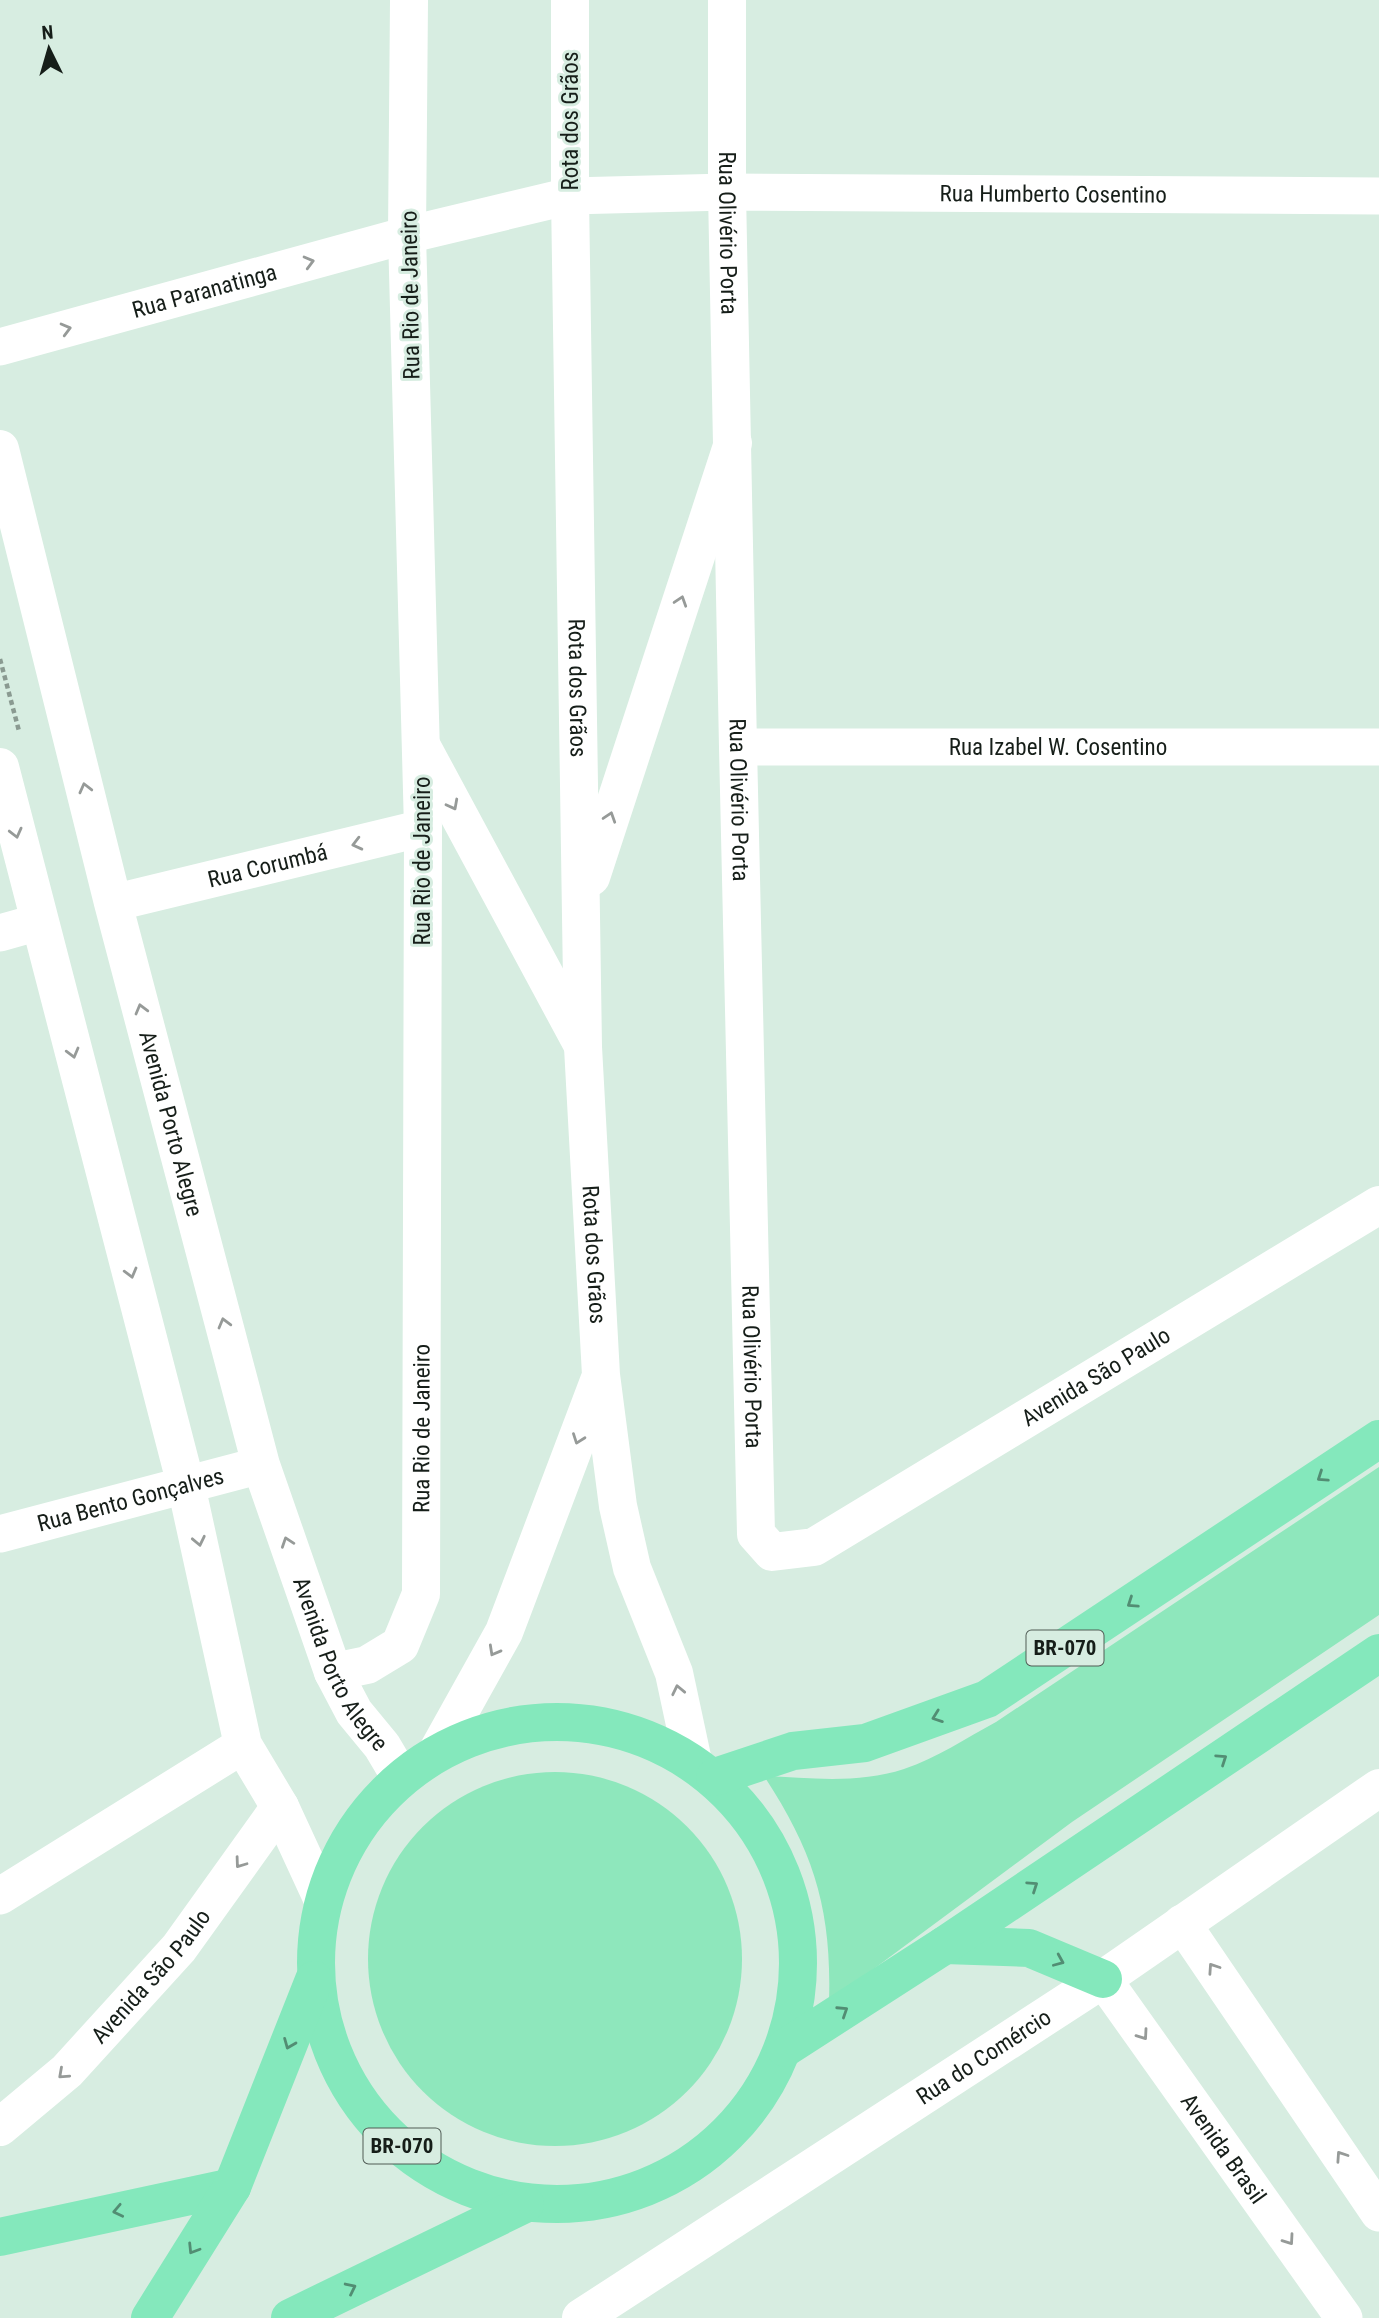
<svg xmlns="http://www.w3.org/2000/svg" width="1379" height="2318" font-family="'Roboto Condensed',sans-serif">
	<style>
		.green { fill: #8ee7bc }
		.lines { fill: none; stroke-linecap: round; stroke-linejoin: round }
		.path { stroke: #8a9a91; stroke-width: 4.5; stroke-dasharray: 5 3.5; stroke-linecap: butt }
		.minor { stroke: #fff; stroke-width: 37 }
		.tertiary { stroke: #fff; stroke-width: 38 }
		.secondary { stroke: #fff; stroke-width: 38 }
		.trunk { stroke: #84e8bc; stroke-width: 38 }
		.oneway { stroke: #969a98 }
		.oneway2 { stroke: #528d73 }
		.labels { text-anchor: middle; stroke-width: 6; stroke-linejoin: round; paint-order: stroke }
		.shield { fill: #d7ede1; stroke: #505c55; stroke-width: 2 }
		.shield-label { font-size: 21px; font-weight: bold; fill: #161e19 }
		.street-label { font-size: 23px; fill: #161e19; stroke: #d7ede1 }
	</style>
	<rect width="100%" height="100%" fill="#d7ede1"/>
	<!-- green -->
	<g class="green">
		<path d="M1379 1467V1615L1072 1822 829 2002C832 1910 814 1852 764 1776 811 1778 858 1784 904 1769 937 1758 966 1738 996 1722Z"/>
		<circle cx="555" cy="1959" r="187"/>
	</g>
	<g class="lines">
		<!-- path -->
		<path class="path" d="M0 659 19 731"/>
		<!-- minor -->
		<g class="minor">
			<path id="s1" d="M0 347 407 235 570 196 727 192 1379 196"/>
			<path id="s2" d="M738 747H1379"/>
			<path id="s3" d="M113 903 423 828"/>
			<path d="M0 933 39 922"/>
			<path id="s4" d="M0 1534 261 1465"/>
			<path d="M0 1896 243 1745"/>
			<path d="M1182 1923 1379 2213"/>
			<path id="s5" d="M1103 1979 1344 2318"/>
		</g>
		<!-- tertiary -->
		<g class="tertiary">
			<path id="s6" d="M727 0V192L738 747 756 1534 772 1552 814 1547 1379 1205"/>
			<path id="s7" d="M333 1672 367 1665 400 1645 421 1594 423 828 407 235 409 0"/>
			<path id="s8" d="M0 2127 67 2071 179 1948 280 1807"/>
			<path id="s9" d="M581 2318 1103 1979 1379 1788"/>
		</g>
		<!-- secondary -->
		<g class="secondary">
			<path id="s10" d="M570 0V196L583 1047 601 1375 618 1506 632 1568 674 1673 692 1757"/>
			<path id="s11" d="M0 449 113 903 261 1465 333 1672 354 1712 382 1746 401 1778"/>
			<path d="M421 745 581 1042"/>
			<path d="M0 767 186 1485 243 1745 280 1807 322 1898"/>
			<path d="M591 877 733 443"/>
			<path d="M436 1754 504 1632 599 1381"/>
		</g>
		<!-- trunk -->
		<g class="trunk">
			<circle cx="557" cy="1963" r="241"/>
			<path d="M715 1777 793 1751 865 1743 987 1699 1379 1439"/>
			<path d="M945 1945 1029 1948 1103 1979"/>
			<path d="M785 2048 945 1945 1379 1653"/>
			<path d="M0 2237 232 2187"/>
			<path d="M150 2318 232 2187 314 1980"/>
			<path d="M290 2318 525 2204"/>
		</g>
	</g>
	<!-- one-way arrows -->
	<defs><path id="oneway-chevron" d="M-2-3.5L2.5 0L-2 3.5" fill="none" stroke-width="1.6" stroke-linecap="round" stroke-linejoin="round" transform="scale(1.75)"/></defs>
	<g class="oneway">
		<use href="#oneway-chevron" transform="translate(309 262) rotate(-15)"/>
		<use href="#oneway-chevron" transform="translate(66 329) rotate(-15)"/>
		<use href="#oneway-chevron" transform="translate(681 601) rotate(-72)"/>
		<use href="#oneway-chevron" transform="translate(85 788) rotate(-104)"/>
		<use href="#oneway-chevron" transform="translate(453 805) rotate(62)"/>
		<use href="#oneway-chevron" transform="translate(610 817) rotate(-72)"/>
		<use href="#oneway-chevron" transform="translate(16 833) rotate(76)"/>
		<use href="#oneway-chevron" transform="translate(357 844) rotate(166)"/>
		<use href="#oneway-chevron" transform="translate(141 1009) rotate(-105)"/>
		<use href="#oneway-chevron" transform="translate(73 1053) rotate(75)"/>
		<use href="#oneway-chevron" transform="translate(131 1273) rotate(75)"/>
		<use href="#oneway-chevron" transform="translate(224 1323) rotate(-105)"/>
		<use href="#oneway-chevron" transform="translate(578 1439) rotate(110)"/>
		<use href="#oneway-chevron" transform="translate(199 1541) rotate(78)"/>
		<use href="#oneway-chevron" transform="translate(287 1542) rotate(-109)"/>
		<use href="#oneway-chevron" transform="translate(494 1651) rotate(119)"/>
		<use href="#oneway-chevron" transform="translate(678 1690) rotate(-102)"/>
		<use href="#oneway-chevron" transform="translate(240 1863) rotate(126)"/>
		<use href="#oneway-chevron" transform="translate(1213 1968) rotate(-124)"/>
		<use href="#oneway-chevron" transform="translate(1143 2035) rotate(55)"/>
		<use href="#oneway-chevron" transform="translate(63 2074) rotate(138)"/>
		<use href="#oneway-chevron" transform="translate(1341 2156) rotate(-124)"/>
		<use href="#oneway-chevron" transform="translate(1289 2240) rotate(55)"/>
	</g>
	<g class="oneway2">
		<use href="#oneway-chevron" transform="translate(1322 1477) rotate(146)"/>
		<use href="#oneway-chevron" transform="translate(1132 1603) rotate(146)"/>
		<use href="#oneway-chevron" transform="translate(937 1717) rotate(160)"/>
		<use href="#oneway-chevron" transform="translate(1222 1759) rotate(-34)"/>
		<use href="#oneway-chevron" transform="translate(1033 1886) rotate(-34)"/>
		<use href="#oneway-chevron" transform="translate(1059 1961) rotate(23)"/>
		<use href="#oneway-chevron" transform="translate(843 2011) rotate(-33)"/>
		<use href="#oneway-chevron" transform="translate(289 2044) rotate(112)"/>
		<use href="#oneway-chevron" transform="translate(118 2211) rotate(168)"/>
		<use href="#oneway-chevron" transform="translate(193 2249) rotate(122)"/>
		<use href="#oneway-chevron" transform="translate(351 2288) rotate(-26)"/>
	</g>
	<g class="labels">
		<!-- shield labels -->
		<g class="shield">
			<rect x="1026.5" y="1630.5" width="77" height="35" rx="5"/>
			<rect x="363.5" y="2128.5" width="77" height="35" rx="5"/>
		</g>
		<g class="shield-label">
			<text x="1065" y="1655">BR-070</text>
			<text x="402" y="2153">BR-070</text>
		</g>
		<!-- street labels -->
		<g class="street-label">
			<text transform="translate(570 121) rotate(-90)" y="8">Rota dos Grãos</text>
			<text dy="8" stroke="none"><textPath href="#s1" startOffset="1073">Rua Humberto Cosentino</textPath></text>
			<text dy="8" stroke="none"><textPath href="#s6" startOffset="233">Rua Olivério Porta</textPath></text>
			<text dy="8" stroke="none"><textPath href="#s1" startOffset="212">Rua Paranatinga</textPath></text>
			<text transform="translate(410 295) rotate(-91)" y="8">Rua Rio de Janeiro</text>
			<text dy="8" stroke="none"><textPath href="#s10" startOffset="688">Rota dos Grãos</textPath></text>
			<text dy="8" stroke="none"><textPath href="#s2" startOffset="320">Rua Izabel W. Cosentino</textPath></text>
			<text dy="8" stroke="none"><textPath href="#s6" startOffset="800">Rua Olivério Porta</textPath></text>
			<text transform="translate(422 861) rotate(-90)" y="8">Rua Rio de Janeiro</text>
			<text dy="8" stroke="none"><textPath href="#s3" startOffset="159">Rua Corumbá</textPath></text>
			<text dy="8" stroke="none"><textPath href="#s11" startOffset="696">Avenida Porto Alegre</textPath></text>
			<text dy="8" stroke="none"><textPath href="#s10" startOffset="1255">Rota dos Grãos</textPath></text>
			<text dy="8" stroke="none"><textPath href="#s6" startOffset="1367">Rua Olivério Porta</textPath></text>
			<text dy="8" stroke="none"><textPath href="#s6" startOffset="1930">Avenida São Paulo</textPath></text>
			<text dy="8" stroke="none"><textPath href="#s7" startOffset="294">Rua Rio de Janeiro</textPath></text>
			<text dy="8" stroke="none"><textPath href="#s4" startOffset="135">Rua Bento Gonçalves</textPath></text>
			<text dy="8" stroke="none"><textPath href="#s11" startOffset="1264">Avenida Porto Alegre</textPath></text>
			<text dy="8" stroke="none"><textPath href="#s8" startOffset="214">Avenida São Paulo</textPath></text>
			<text dy="8" stroke="none"><textPath href="#s9" startOffset="480">Rua do Comércio</textPath></text>
			<text dy="8" stroke="none"><textPath href="#s5" startOffset="208">Avenida Brasil</textPath></text>
		</g>
	</g>
	<!-- north arrow -->
	<g transform="translate(49 49) rotate(355)" stroke="#d7ede1" stroke-width="5" paint-order="stroke">
	<path d="M0-5L12 26L0 18L-12 26Z" fill="#161e19"/>
	<text y="-10" font-size="19" font-weight="bold" text-anchor="middle" fill="#161e19">N</text>
	</g>
</svg>
